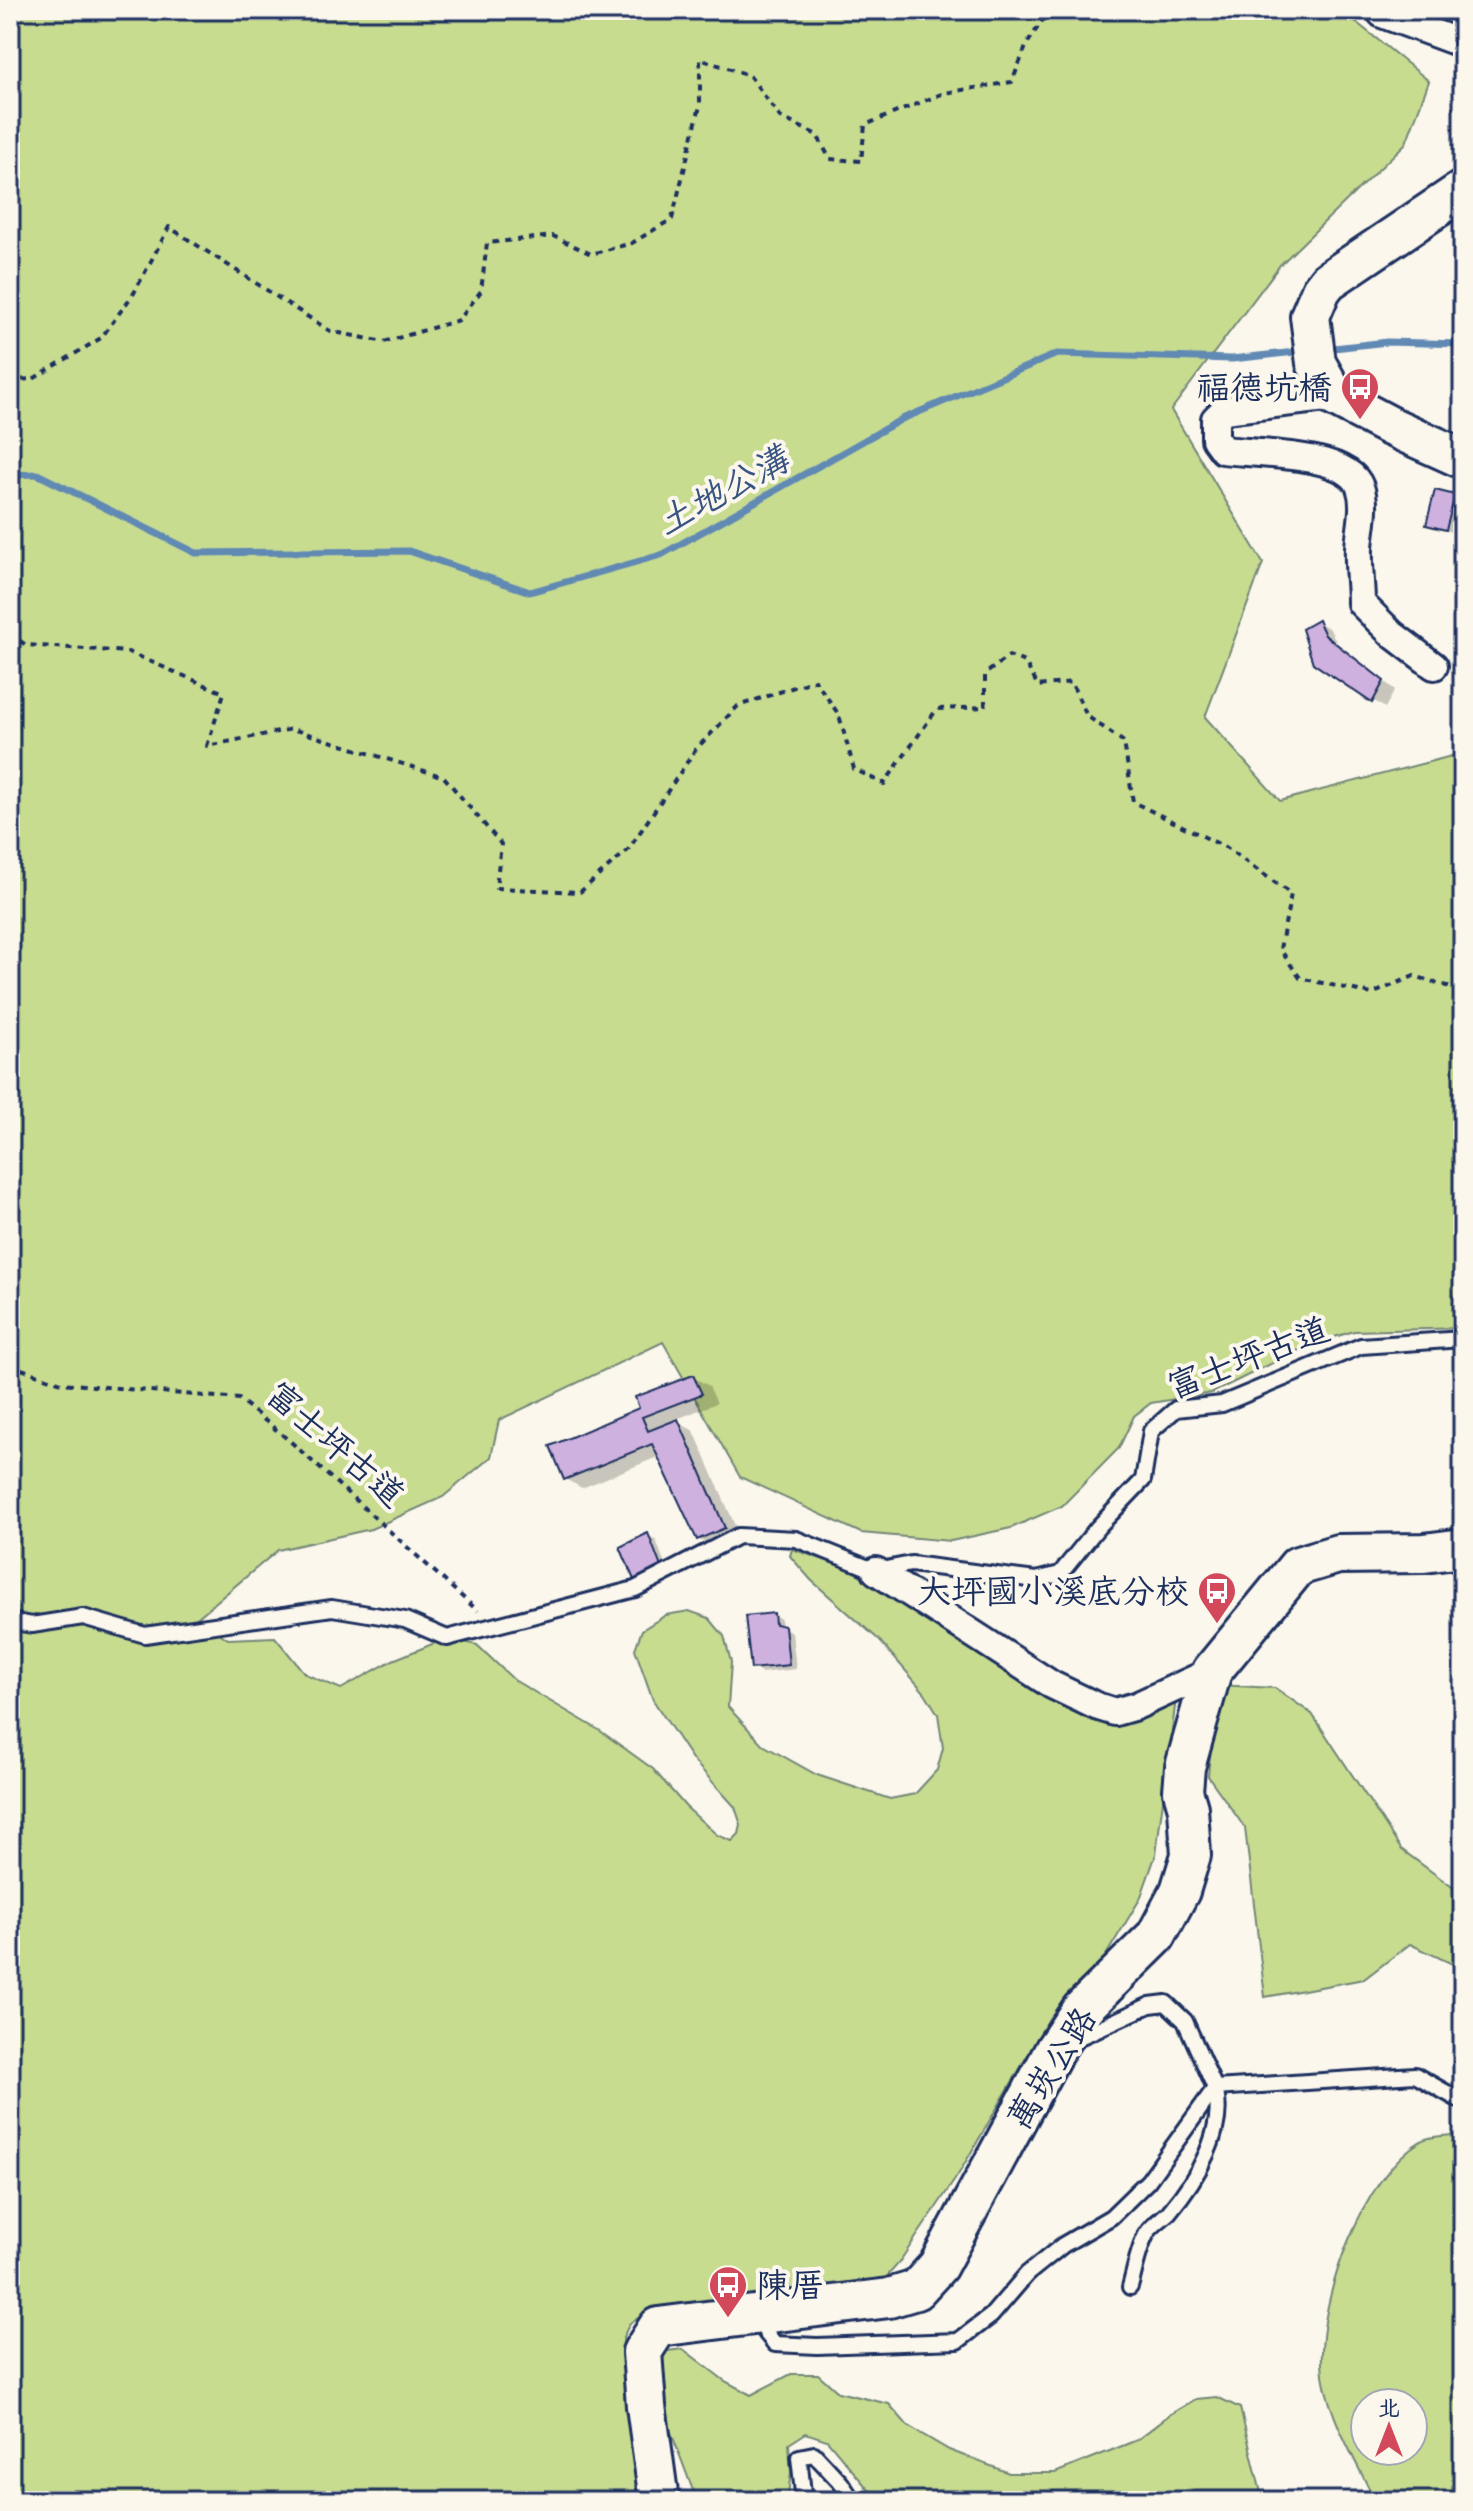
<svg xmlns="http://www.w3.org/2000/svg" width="1473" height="2511" font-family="Itim,'LXGW WenKai TC',sans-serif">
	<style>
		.green { fill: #c8dc90; stroke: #728677; stroke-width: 2; fill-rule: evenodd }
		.shadow { fill: #0003 }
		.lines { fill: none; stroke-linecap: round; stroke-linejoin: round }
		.stream { stroke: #6189b4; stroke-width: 7 }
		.building { fill: #ceb1de; stroke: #1b2f5e; stroke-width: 2 }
		.lane-casing { stroke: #1b2f5e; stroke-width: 20 }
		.street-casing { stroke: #1b2f5e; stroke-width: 32 }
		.secondary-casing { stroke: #1b2f5e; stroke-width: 44 }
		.path { stroke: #1b2f5e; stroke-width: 4; stroke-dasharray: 6 6; stroke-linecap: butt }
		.lane { stroke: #fbf7ec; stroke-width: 14 }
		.street { stroke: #fbf7ec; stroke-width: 26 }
		.secondary { stroke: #fbf7ec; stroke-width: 38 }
		.labels { text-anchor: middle; stroke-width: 8; stroke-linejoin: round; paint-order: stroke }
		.poi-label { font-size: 34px; fill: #1b2f5e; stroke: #fbf7ec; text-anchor: end }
		.street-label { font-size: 34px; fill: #1b2f5e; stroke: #fbf7ec }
		.water-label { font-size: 36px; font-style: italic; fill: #385482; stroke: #fbf7ec }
	</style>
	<rect width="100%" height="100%" fill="#fbf7ec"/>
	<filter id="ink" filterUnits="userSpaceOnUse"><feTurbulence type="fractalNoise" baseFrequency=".0125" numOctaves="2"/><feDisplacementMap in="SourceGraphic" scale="16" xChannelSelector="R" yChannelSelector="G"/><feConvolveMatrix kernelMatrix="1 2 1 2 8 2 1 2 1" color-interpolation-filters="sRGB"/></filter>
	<g filter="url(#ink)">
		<!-- green -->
		<g class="green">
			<path d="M10 10H1341L1429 81 1406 143 1280 265 1171 410 1263 563 1205 717 1280 801 1463 753V1328L1354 1331 1309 1345 1212 1393 1151 1403 1134 1416 1119 1448 1062 1506 1011 1528 951 1541 861 1533 740 1477 663 1342 499 1420 491 1457 443 1497 371 1529 278 1550 197 1618 228 1639 275 1637 305 1674 341 1689 393 1660 447 1638 477 1645 514 1680 599 1730 653 1769 686 1807 717 1835 732 1841 739 1834 741 1825 735 1807 692 1759 653 1700 635 1649 642 1630 666 1615 689 1611 709 1618 724 1636 731 1662 728 1707 763 1745 817 1775 890 1799 915 1794 937 1770 943 1748 938 1714 925 1693 879 1640 811 1580 790 1556 792 1549 843 1566 877 1584 1085 1718 1124 1721 1176 1699 1156 1854 1140 1899 1097 1970 1050 2017 958 2175 898 2264 876 2289 648 2312 630 2323 623 2337 631 2443 641 2501H10Z"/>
			<path d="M1216 1685 1275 1688 1312 1714 1401 1849 1463 1895V1969L1410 1944 1364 1979 1265 1997 1245 1828 1208 1776Z"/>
			<path d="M1463 2134V2501H1375C1356 2460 1324 2410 1322 2364 1319 2298 1362 2177 1421 2141 1431 2135 1451 2136 1463 2134ZM1365 2403H1413V2451H1365Z"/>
			<path d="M683 2349 725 2381 751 2395 791 2374H818L838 2392 889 2404 908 2426 949 2450 1009 2473H1055L1137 2440 1169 2415 1196 2399 1217 2397 1240 2408 1263 2501H878L827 2440 806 2433 789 2444 791 2473 787 2501H697L663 2411 659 2365 667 2351Z"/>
		</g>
		<!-- shadow -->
		<g class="shadow">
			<path d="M1454 497 1462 501 1454 533 1428 524Z"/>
			<path d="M1318 622 1330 629 1337 644 1395 690 1385 708 1315 661Z"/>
			<path d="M693 1377 709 1386 717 1403 674 1420 694 1431 740 1537 715 1548 698 1539 660 1456 582 1488 565 1479 642 1410Z"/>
			<path d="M648 1535 656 1540 668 1572 643 1584 635 1579Z"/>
			<path d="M773 1615 781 1619 782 1627 792 1632 796 1669 761 1673 753 1668Z"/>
		</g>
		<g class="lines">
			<!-- stream -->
			<g class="stream">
				<path d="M1325 349 1387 342 1463 344"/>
				<path d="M10 475 37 474 196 553 409 551 530 592 661 555 902 419 1057 354 1232 359 1305 351"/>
			</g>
		</g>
		<!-- building -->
		<g class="building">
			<path d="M1435 490 1455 495 1446 530 1426 525Z"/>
			<path d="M1318 620 1325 635 1384 681 1372 703 1313 663 1302 629Z"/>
			<path d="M693 1375 702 1394 642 1417 648 1431 678 1419 725 1528 697 1540 652 1444 564 1480 550 1446 639 1408 635 1397Z"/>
			<path d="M648 1533 661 1567 634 1580 620 1547Z"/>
			<path d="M774 1613 775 1624 785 1626 789 1665 751 1669 745 1616Z"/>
		</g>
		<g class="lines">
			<defs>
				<g id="lane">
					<path d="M10 1621 32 1625 83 1617 145 1635 332 1608 405 1620 447 1638 635 1589 738 1536 796 1539 876 1571 911 1564 1036 1580 1060 1574 1098 1527 1143 1480 1151 1431 1176 1409 1222 1404 1361 1346 1463 1339"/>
					<path d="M1073 2040 1150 2005 1166 2003 1185 2021 1215 2088 1415 2075 1463 2102"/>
					<path d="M1130 2287C1135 2270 1138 2249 1147 2233 1152 2225 1162 2219 1169 2212 1196 2180 1227 2130 1215 2088"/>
					<path d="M764 2317 766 2333 775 2344 817 2346 958 2341 991 2316 1027 2274 1063 2245 1111 2217 1148 2181 1215 2088"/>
					<path d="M801 2501 803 2493 799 2457 814 2454 841 2483 853 2501"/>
				</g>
				<g id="street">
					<path d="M1379 10 1382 14 1463 44"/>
					<path d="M1335 397 1224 410 1215 419V439L1223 450C1254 454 1348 452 1360 487 1367 506 1360 528 1359 548 1358 566 1361 585 1361 603L1392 634 1434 666"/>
					<path d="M876 1571 1052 1685 1096 1706 1115 1712 1136 1706 1212 1671"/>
				</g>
				<g id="secondary">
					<path d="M1463 190 1328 281 1321 290 1310 316 1316 363 1335 397 1392 427 1463 459"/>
					<path d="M659 2501 646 2406 642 2352 658 2327 889 2298 916 2290 938 2266 1055 2049 1081 2010 1156 1936 1180 1891 1191 1855 1188 1808 1183 1791 1185 1767 1212 1671 1298 1566 1338 1554 1424 1553 1463 1548"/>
				</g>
			</defs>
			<!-- lane casing -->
			<use href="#lane" class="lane-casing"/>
			<!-- street casing -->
			<use href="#street" class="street-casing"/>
			<!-- secondary casing -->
			<use href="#secondary" class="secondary-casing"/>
			<!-- path -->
			<g class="path">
				<path d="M10 380 33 379 101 338 134 293 169 227 330 331 384 342 459 320 481 291 487 243 553 236 591 254 632 243 672 219 700 106V59L749 75 780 117 817 135 830 159 861 161 865 125 944 93 1012 82 1027 44 1049 10"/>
				<path d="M10 634 26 645 128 652 224 693 207 746 292 729 444 777 501 844 496 888 580 892 628 850 696 749 738 706 815 680 839 715 854 769 884 784 937 709 985 707V674L1009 656 1025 662 1038 686 1071 682 1087 716 1124 742 1133 802 1227 848 1291 894 1280 949 1300 978 1372 994 1414 976 1463 991"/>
				<path d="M10 1365 61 1383 239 1399 291 1442 478 1611"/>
			</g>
			<!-- lane -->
			<use href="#lane" class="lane"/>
			<!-- street -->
			<use href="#street" class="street"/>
			<!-- secondary -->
			<use href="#secondary" class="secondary"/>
		</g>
	</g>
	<!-- icons -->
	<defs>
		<symbol id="bus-pin" viewBox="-11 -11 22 30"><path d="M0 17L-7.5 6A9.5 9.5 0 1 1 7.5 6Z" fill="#d1495b" stroke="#fbf7ec"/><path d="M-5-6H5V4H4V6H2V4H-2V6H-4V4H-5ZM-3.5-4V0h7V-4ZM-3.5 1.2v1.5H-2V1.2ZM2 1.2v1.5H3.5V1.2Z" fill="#fff"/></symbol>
	</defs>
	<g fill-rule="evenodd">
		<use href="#bus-pin" x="1338" y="365" width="44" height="60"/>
		<use href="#bus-pin" x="1195" y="1569" width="44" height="60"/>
		<use href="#bus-pin" x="706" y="2263" width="44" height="60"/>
	</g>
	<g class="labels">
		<!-- poi labels -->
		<g class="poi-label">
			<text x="1332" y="399">福德坑橋</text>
			<text x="1189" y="1603">大坪國小溪底分校</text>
			<text x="756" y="2297" text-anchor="start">陳厝</text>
		</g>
		<!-- street labels -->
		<g class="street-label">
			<text transform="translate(1248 1357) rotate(-21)" y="12">富士坪古道</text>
			<text transform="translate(336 1444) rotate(41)" y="12">富士坪古道</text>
			<text transform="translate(1051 2068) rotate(-58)" y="12">萬崁公路</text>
		</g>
		<!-- water labels -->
		<g class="water-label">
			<text transform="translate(722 490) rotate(-29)" y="13">土地公溝</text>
		</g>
	</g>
	<!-- margin -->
	<rect width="1473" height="2511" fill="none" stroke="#fbf7ec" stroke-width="40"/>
	<rect x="20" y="20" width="1433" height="2471" fill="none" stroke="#1b2f5e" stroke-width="3" filter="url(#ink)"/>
	<!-- north arrow -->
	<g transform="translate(1389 2427)"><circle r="38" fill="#fbf7ec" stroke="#a1a7b3" stroke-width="2"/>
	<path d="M0-6L14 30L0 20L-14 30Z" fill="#d1495b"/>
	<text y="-12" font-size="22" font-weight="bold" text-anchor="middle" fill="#1b2f5e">北</text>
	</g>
</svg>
